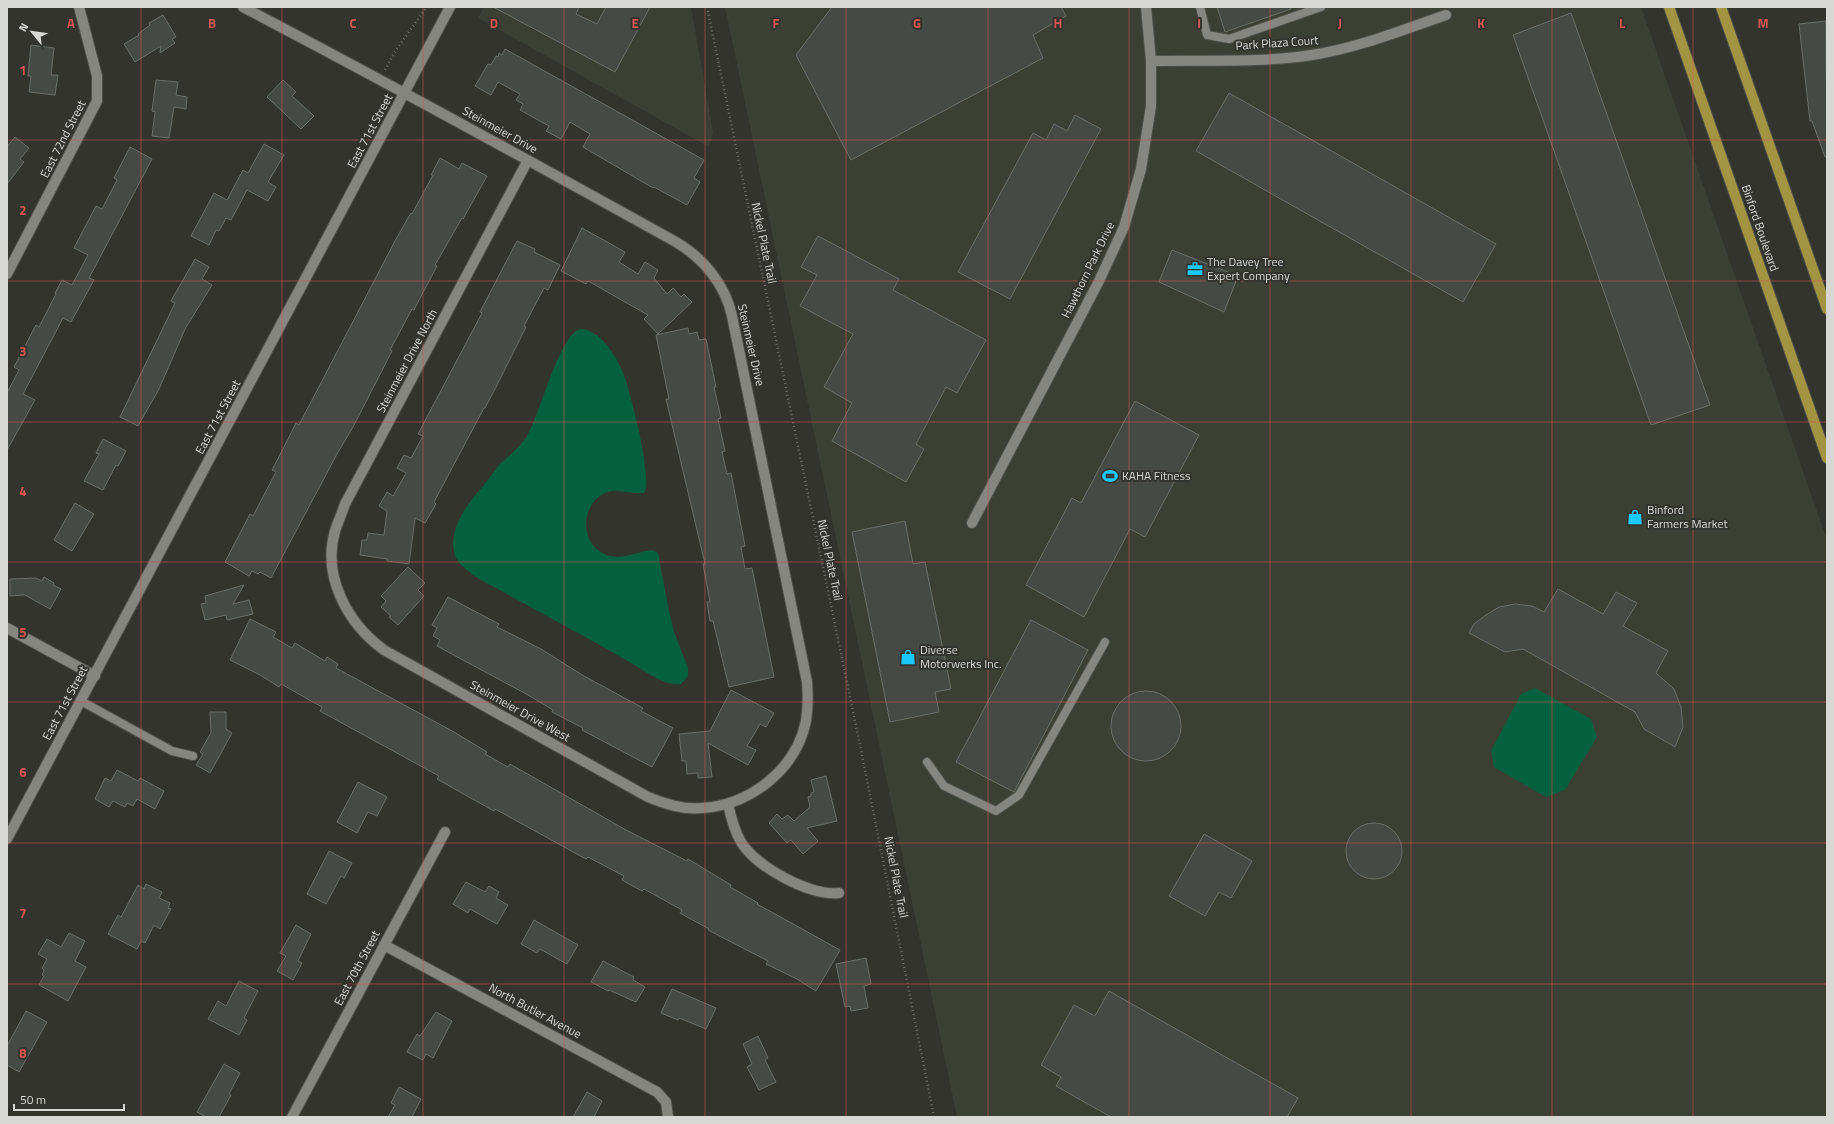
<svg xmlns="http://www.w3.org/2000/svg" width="1834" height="1124" font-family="'Titillium Web',sans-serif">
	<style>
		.built { fill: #3c3f33 }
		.water { fill: #046140 }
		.building { fill: #454a44; stroke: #6a6f69 }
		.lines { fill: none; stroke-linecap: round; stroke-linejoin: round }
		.lane-casing { stroke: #4f514b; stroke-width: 10 }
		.street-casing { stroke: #4f514b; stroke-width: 12 }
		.secondary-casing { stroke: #4f514b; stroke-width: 12 }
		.primary-casing { stroke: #4f514b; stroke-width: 12 }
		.path { stroke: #6e6f6a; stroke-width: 2.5; stroke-dasharray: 1 3; stroke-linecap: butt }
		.lane { stroke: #84867f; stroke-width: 8 }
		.street { stroke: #84867f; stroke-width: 10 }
		.secondary { stroke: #84867f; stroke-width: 10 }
		.primary { stroke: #a29441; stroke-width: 10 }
		.grid { fill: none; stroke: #d65453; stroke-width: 1; stroke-opacity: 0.55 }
		.labels { text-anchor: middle; stroke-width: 4; stroke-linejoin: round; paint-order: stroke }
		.street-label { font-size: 12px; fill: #d7d8d4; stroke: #33342e }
		.poi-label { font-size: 12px; fill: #d7d8d4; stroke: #33342e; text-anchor: start }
		.grid-label { font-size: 13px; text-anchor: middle; font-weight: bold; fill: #d65453; stroke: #33342e; stroke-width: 4; stroke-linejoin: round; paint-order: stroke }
	</style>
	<rect width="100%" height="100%" fill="#33342e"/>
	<!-- built -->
	<g class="built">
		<path d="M484 7H691L713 132 709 147 478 18Z"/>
		<path d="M725 7H1641L1827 540V1117H957Z"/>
	</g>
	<!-- water -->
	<g class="water">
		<path d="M580 329C599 329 615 354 622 370 629 385 654 482 644 493 631 495 617 487 605 493 578 506 580 550 611 556 625 559 639 551 653 550L658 553 669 611 674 632 688 668V676L681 684C666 687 643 670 631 663 592 640 552 619 512 597 498 588 481 582 468 571 462 566 455 560 454 552 449 527 468 503 483 486 489 479 494 471 500 464 510 455 520 447 527 436 540 415 559 335 580 329Z"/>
		<path d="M1535 688 1591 719 1597 737 1565 790 1546 797 1494 767 1491 751 1521 694Z"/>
	</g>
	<!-- building -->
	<g class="building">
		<path d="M493 7H579L576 14 597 24 606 7H650L615 72Z"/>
		<path d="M832 7H1061L1066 16 1033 35 1043 58 851 160 796 55Z"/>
		<path d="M1217 7H1291V9L1225 32Z"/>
		<path d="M1571 13 1710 405 1651 425 1513 35Z"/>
		<path d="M163 15 176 37 172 39 175 43 160 53 161 46 135 62 124 44 139 35 138 34 150 25 149 23Z"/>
		<path d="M1826 21 1827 157H1825L1812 121H1810L1799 24Z"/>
		<path d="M31 45 54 48 51 75H58L55 95 29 92 31 76H28Z"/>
		<path d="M505 49 704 160 694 178 700 182 687 205 654 187 653 188 583 147 590 134 570 122 561 139 546 131 549 126 520 110 523 104 516 100 520 94 498 82 491 95 475 86 488 64 491 65 496 56 498 57 499 53 502 55Z"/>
		<path d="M156 80 178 82 176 95 187 97 186 109 174 107 169 138 152 136 155 112 152 111Z"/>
		<path d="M283 80 296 92 292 96 314 116 301 129 267 97Z"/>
		<path d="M1229 93 1496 244 1463 302 1196 151Z"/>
		<path d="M1075 115 1101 129 1010 299 958 272 1033 133 1046 140 1054 124 1067 131Z"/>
		<path d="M15 137 29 148 20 159 24 162 7 184V147Z"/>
		<path d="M264 144 284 155 268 182 276 187 268 201 247 190 231 220 226 218 219 231 216 230 209 245 191 236 214 193 227 200 243 170 248 173Z"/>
		<path d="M130 147 152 159 89 278 94 280 71 322 63 318 23 394 35 400 7 450V393L19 370 14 367 36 325 39 327 56 294 55 293 62 280 72 285 88 255 74 248 96 206 102 209 117 180 114 178Z"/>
		<path d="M440 158 459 169 462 163 487 176 463 219 462 218 435 265 437 266 418 302 414 310 412 309 390 350 392 351 353 427 337 454 271 578 260 572 258 574 252 571 249 576 225 562 250 514 253 516 276 472 272 470 286 443 296 423 299 425 396 239 411 213 412 214 433 175H431Z"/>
		<path d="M582 228 625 252 619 262 638 274 645 262 658 270 654 278 667 294 673 288 681 297 684 294 692 302 658 334 644 319 648 315 588 281 586 284 561 271Z"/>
		<path d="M818 236 899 279 893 290 986 340 957 393 946 387 916 444 924 449 906 482 832 441 852 403 824 387 853 334 800 306 817 275 801 267Z"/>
		<path d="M517 241 535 249 534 252 560 265 548 290 544 288 524 326 526 327 496 387 485 408H484L434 502 436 504 425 523 415 518 409 564 387 561V559L360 555 362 540H367L368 533 384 535 387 511 379 506 387 492 393 496 406 473 397 468 404 455 411 458 423 436 418 434 482 313 480 312Z"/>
		<path d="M1172 250 1238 276 1224 312 1159 282Z"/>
		<path d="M195 259 209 267 202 279 212 285 185 329 159 389 138 426 120 417 175 303 171 301Z"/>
		<path d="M688 328 689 334 697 332 699 340 706 339 716 387H714L721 418 718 419 725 451 722 452 727 474 731 473 745 546 741 547 745 569 752 568 774 677 729 687 713 621H710L707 602H710L703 564H705L666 399H669L656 335Z"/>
		<path d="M1135 401 1199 435 1145 537 1130 529 1084 617 1026 585 1072 498 1081 503Z"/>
		<path d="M103 439 126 451 118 466 116 465 103 490 84 481 99 454 96 453Z"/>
		<path d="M75 503 94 514 72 551 54 540Z"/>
		<path d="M905 521 913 564 925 562 951 689 935 692 939 712 890 722 852 532Z"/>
		<path d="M408 567 425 583 418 590 424 596 398 625 389 617 391 616 381 607 386 601 381 596Z"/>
		<path d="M44 577 54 583 53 585 61 589 50 609 25 595 10 596V579L36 578 42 581Z"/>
		<path d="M244 585 233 604 249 600 253 614 227 620 226 615 205 620 201 604 206 603 205 596Z"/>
		<path d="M1558 589 1603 614 1616 592 1637 603 1623 626 1668 651 1656 673 1674 689 1681 707 1683 727 1675 747 1644 729 1635 712 1523 649 1505 652 1469 633 1474 624 1486 615 1499 607 1515 604 1532 606 1544 612Z"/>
		<path d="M448 597 499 624 497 627 541 649 584 676 643 708 641 711 673 728 652 767 582 730 583 728 552 712 553 710 528 695 437 646 440 640 433 636 437 628 432 625Z"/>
		<path d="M250 619 276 632 273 637 292 648 295 643 325 661 327 657 338 664 336 668 454 732 487 752 485 754 508 767 510 764 626 830 687 861 688 859 731 885 730 887 758 903 757 904 840 950 816 991 797 979 766 964 768 961 708 930 709 929 680 913 682 910 644 889 642 891 622 880 624 876 588 857 586 859 495 809 494 811 437 779 439 776 320 711 322 707 281 684 279 687 260 675 230 660Z"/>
		<path d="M1031 620 1088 650 1014 792 956 762Z"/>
		<path d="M731 690 774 713 766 727 760 724 747 746 756 750 748 765 708 743 712 777 698 778V773L687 774 686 761H682L679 734 710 731Z"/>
		<circle cx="1146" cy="726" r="35"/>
		<path d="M210 712H226V729L232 733 210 773 196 765 203 754 200 752 211 733Z"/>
		<path d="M117 770 138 781 140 778 164 791 155 809 137 799 133 806 127 803 125 807 113 801 109 807 95 799 105 778 111 781Z"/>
		<path d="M826 776 837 821 807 828 818 841 803 854 791 840 787 843 769 823 777 814 782 819 788 815 794 821 810 807 808 797 811 796V793L814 792 811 780Z"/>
		<path d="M358 782 387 797 377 816 368 812 357 833 337 822Z"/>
		<circle cx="1374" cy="851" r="28"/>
		<path d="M1204 834 1252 861 1231 898 1219 892 1205 916 1169 896Z"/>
		<path d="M329 851 352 863 344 878 341 876 326 904 307 894Z"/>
		<path d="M466 882 485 892 489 886 499 892 496 898 508 905 497 924 470 909 468 913 453 904Z"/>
		<path d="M146 884 162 892 159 898 170 903 168 908 171 909 160 929 154 925 145 943 141 941 137 949 108 934 118 915 121 917 138 885 144 889Z"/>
		<path d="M534 920 578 945 567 964 540 949 537 953 521 944Z"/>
		<path d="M296 925 311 934 298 961 302 963 293 980 277 971 286 956 280 953Z"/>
		<path d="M69 933 85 941 75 961 86 967 68 1001 39 985 44 976 42 975 44 970 42 968 47 959 38 954 47 939 61 947Z"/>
		<path d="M866 958 871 984 864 986 868 1008 851 1011 850 1006 845 1007 836 964Z"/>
		<path d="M603 961 634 977 633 980 645 987 636 1002 609 990 608 991 591 982Z"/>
		<path d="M239 981 258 991 244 1018 247 1020 239 1035 208 1019 218 1001 226 1006Z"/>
		<path d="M672 989 716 1008 706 1029 679 1018 678 1020 661 1013Z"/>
		<path d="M1109 991 1298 1098 1287 1117H1111L1056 1086 1061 1077 1041 1065 1074 1005 1095 1016Z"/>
		<path d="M26 1011 47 1022 19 1072 7 1065V1046Z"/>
		<path d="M436 1012 452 1021 433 1058 426 1054 423 1060 407 1052 417 1034 420 1036Z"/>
		<path d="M758 1036 768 1058 765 1060 776 1082 759 1090 747 1067 752 1064 743 1044Z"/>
		<path d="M224 1064 240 1073 229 1094 231 1095 219 1117H206L197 1112Z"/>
		<path d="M399 1087 421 1099 412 1117H388L395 1105 391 1103Z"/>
		<path d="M587 1092 602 1101 594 1117H573Z"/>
	</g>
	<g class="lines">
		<defs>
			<g id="lane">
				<path d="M1200 7 1207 35 1229 39 1321 7"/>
				<path d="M81 701 172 751 193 756"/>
				<path d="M927 762 944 786 996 811 1019 795 1105 642"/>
			</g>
			<g id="street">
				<path d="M243 7C388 83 532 162 676 242 703 258 725 284 732 316L807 682C808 695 808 708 806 721 796 770 750 805 702 808 683 810 665 804 648 797L384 650C347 623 322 576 335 531 338 522 342 513 345 504L528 160"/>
				<path d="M1151 61C1203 60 1262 63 1312 55 1358 48 1402 30 1446 15"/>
				<path d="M7 274 97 101V76L79 7"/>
				<path d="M972 523 1099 281 1124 227 1141 169 1151 106V61L1146 7"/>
				<path d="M7 628 95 676"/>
				<path d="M728 804C731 818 734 830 741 842 756 867 810 896 839 893"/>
				<path d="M384 945 657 1092 666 1102 668 1117"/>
				<path d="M292 1117 445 832"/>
			</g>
			<path id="secondary" d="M7 839 450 7"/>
			<g id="primary">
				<path d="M1669 7 1827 458"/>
				<path d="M1721 7 1827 309"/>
			</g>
		</defs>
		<!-- lane casing -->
		<use href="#lane" class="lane-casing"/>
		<!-- street casing -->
		<use href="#street" class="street-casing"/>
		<!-- secondary casing -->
		<use href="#secondary" class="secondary-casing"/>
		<!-- primary casing -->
		<use href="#primary" class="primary-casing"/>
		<!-- path -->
		<g class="path">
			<path d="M707 7 862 755 934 1117"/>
			<path d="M385 70 396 50 427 7"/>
		</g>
		<!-- lane -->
		<use href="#lane" class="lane"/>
		<!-- street -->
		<use href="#street" class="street"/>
		<!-- secondary -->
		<use href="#secondary" class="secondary"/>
		<!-- primary -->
		<use href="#primary" class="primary"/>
	</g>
	<!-- grid -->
	<path class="grid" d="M141 7V1117M282 7V1117M423 7V1117M564 7V1117M705 7V1117M846 7V1117M988 7V1117M1129 7V1117M1270 7V1117M1411 7V1117M1552 7V1117M1693 7V1117M7 140H1827M7 281H1827M7 422H1827M7 562H1827M7 702H1827M7 843H1827M7 984H1827"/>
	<!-- icons -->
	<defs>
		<symbol id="office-bare" viewBox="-9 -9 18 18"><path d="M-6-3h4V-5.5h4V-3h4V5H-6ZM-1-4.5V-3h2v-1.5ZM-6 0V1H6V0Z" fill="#1acafc" stroke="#33342e" stroke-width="2.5" paint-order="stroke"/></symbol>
		<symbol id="stadium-bare" viewBox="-9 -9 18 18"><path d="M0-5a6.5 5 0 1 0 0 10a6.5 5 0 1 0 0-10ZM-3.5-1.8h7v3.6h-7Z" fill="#1acafc" stroke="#33342e" stroke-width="2.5" paint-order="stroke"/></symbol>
		<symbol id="shop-bare" viewBox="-9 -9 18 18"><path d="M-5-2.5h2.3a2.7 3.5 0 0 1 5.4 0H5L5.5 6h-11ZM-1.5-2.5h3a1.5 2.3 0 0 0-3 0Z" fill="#1acafc" stroke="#33342e" stroke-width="2.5" paint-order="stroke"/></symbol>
	</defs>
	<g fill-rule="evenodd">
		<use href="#office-bare" x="1184" y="258" width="22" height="22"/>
		<use href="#stadium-bare" x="1099" y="465" width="22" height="22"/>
		<use href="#shop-bare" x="1624" y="506" width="22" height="22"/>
		<use href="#shop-bare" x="897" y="646" width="22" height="22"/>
	</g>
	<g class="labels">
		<!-- street labels -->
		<g class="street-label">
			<text transform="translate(1277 43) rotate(-4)" y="4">Park Plaza Court</text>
			<text transform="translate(500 130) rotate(29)" y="4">Steinmeier Drive</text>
			<text transform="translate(370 131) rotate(-62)" y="4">East 71st Street</text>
			<text transform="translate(63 139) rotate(-63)" y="4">East 72nd Street</text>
			<text transform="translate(1760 228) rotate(71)" y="4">Binford Boulevard</text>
			<text transform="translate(764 243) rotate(78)" y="4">Nickel Plate Trail</text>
			<text transform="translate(1088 270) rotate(-64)" y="4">Hawthorn Park Drive</text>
			<text transform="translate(751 345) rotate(77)" y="4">Steinmeier Drive</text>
			<text transform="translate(407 361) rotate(-62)" y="4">Steinmeier Drive North</text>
			<text transform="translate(218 417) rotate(-62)" y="4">East 71st Street</text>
			<text transform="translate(830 560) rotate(78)" y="4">Nickel Plate Trail</text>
			<text transform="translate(65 703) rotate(-62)" y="4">East 71st Street</text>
			<text transform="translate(520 711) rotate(29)" y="4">Steinmeier Drive West</text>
			<text transform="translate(896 877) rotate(79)" y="4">Nickel Plate Trail</text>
			<text transform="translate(357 968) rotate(-62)" y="4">East 70th Street</text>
			<text transform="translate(535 1011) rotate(28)" y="4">North Butler Avenue</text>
		</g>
		<!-- poi labels -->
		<g class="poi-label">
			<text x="1207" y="266">The Davey Tree<tspan x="1207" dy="14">Expert Company</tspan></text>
			<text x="1122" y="480">KAHA Fitness</text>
			<text x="1647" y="514">Binford<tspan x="1647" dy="14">Farmers Market</tspan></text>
			<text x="920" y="654">Diverse<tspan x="920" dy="14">Motorwerks Inc.</tspan></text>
		</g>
	</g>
	<g class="grid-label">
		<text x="71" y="28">A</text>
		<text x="212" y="28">B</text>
		<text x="353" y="28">C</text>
		<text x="494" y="28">D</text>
		<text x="635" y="28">E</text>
		<text x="776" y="28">F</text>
		<text x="917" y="28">G</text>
		<text x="1058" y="28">H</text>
		<text x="1199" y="28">I</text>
		<text x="1340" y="28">J</text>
		<text x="1481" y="28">K</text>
		<text x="1622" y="28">L</text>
		<text x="1763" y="28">M</text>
		<text x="23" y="75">1</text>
		<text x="23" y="215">2</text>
		<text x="23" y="356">3</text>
		<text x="23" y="496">4</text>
		<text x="23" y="637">5</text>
		<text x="23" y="777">6</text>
		<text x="23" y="918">7</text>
		<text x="23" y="1058">8</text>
	</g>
	<!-- border -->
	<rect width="1834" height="1124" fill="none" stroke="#d7d8d4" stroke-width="16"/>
	<!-- north arrow -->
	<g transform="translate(32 32) rotate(299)" stroke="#33342e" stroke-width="3" paint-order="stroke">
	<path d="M0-3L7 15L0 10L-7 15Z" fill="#d7d8d4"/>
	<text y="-6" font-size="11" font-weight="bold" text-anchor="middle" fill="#d7d8d4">N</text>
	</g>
	<!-- scale -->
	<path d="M14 1104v6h110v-6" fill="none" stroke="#d7d8d4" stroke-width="2"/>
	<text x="20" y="1104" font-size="12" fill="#d7d8d4" stroke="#33342e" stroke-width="3" paint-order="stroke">50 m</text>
</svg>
